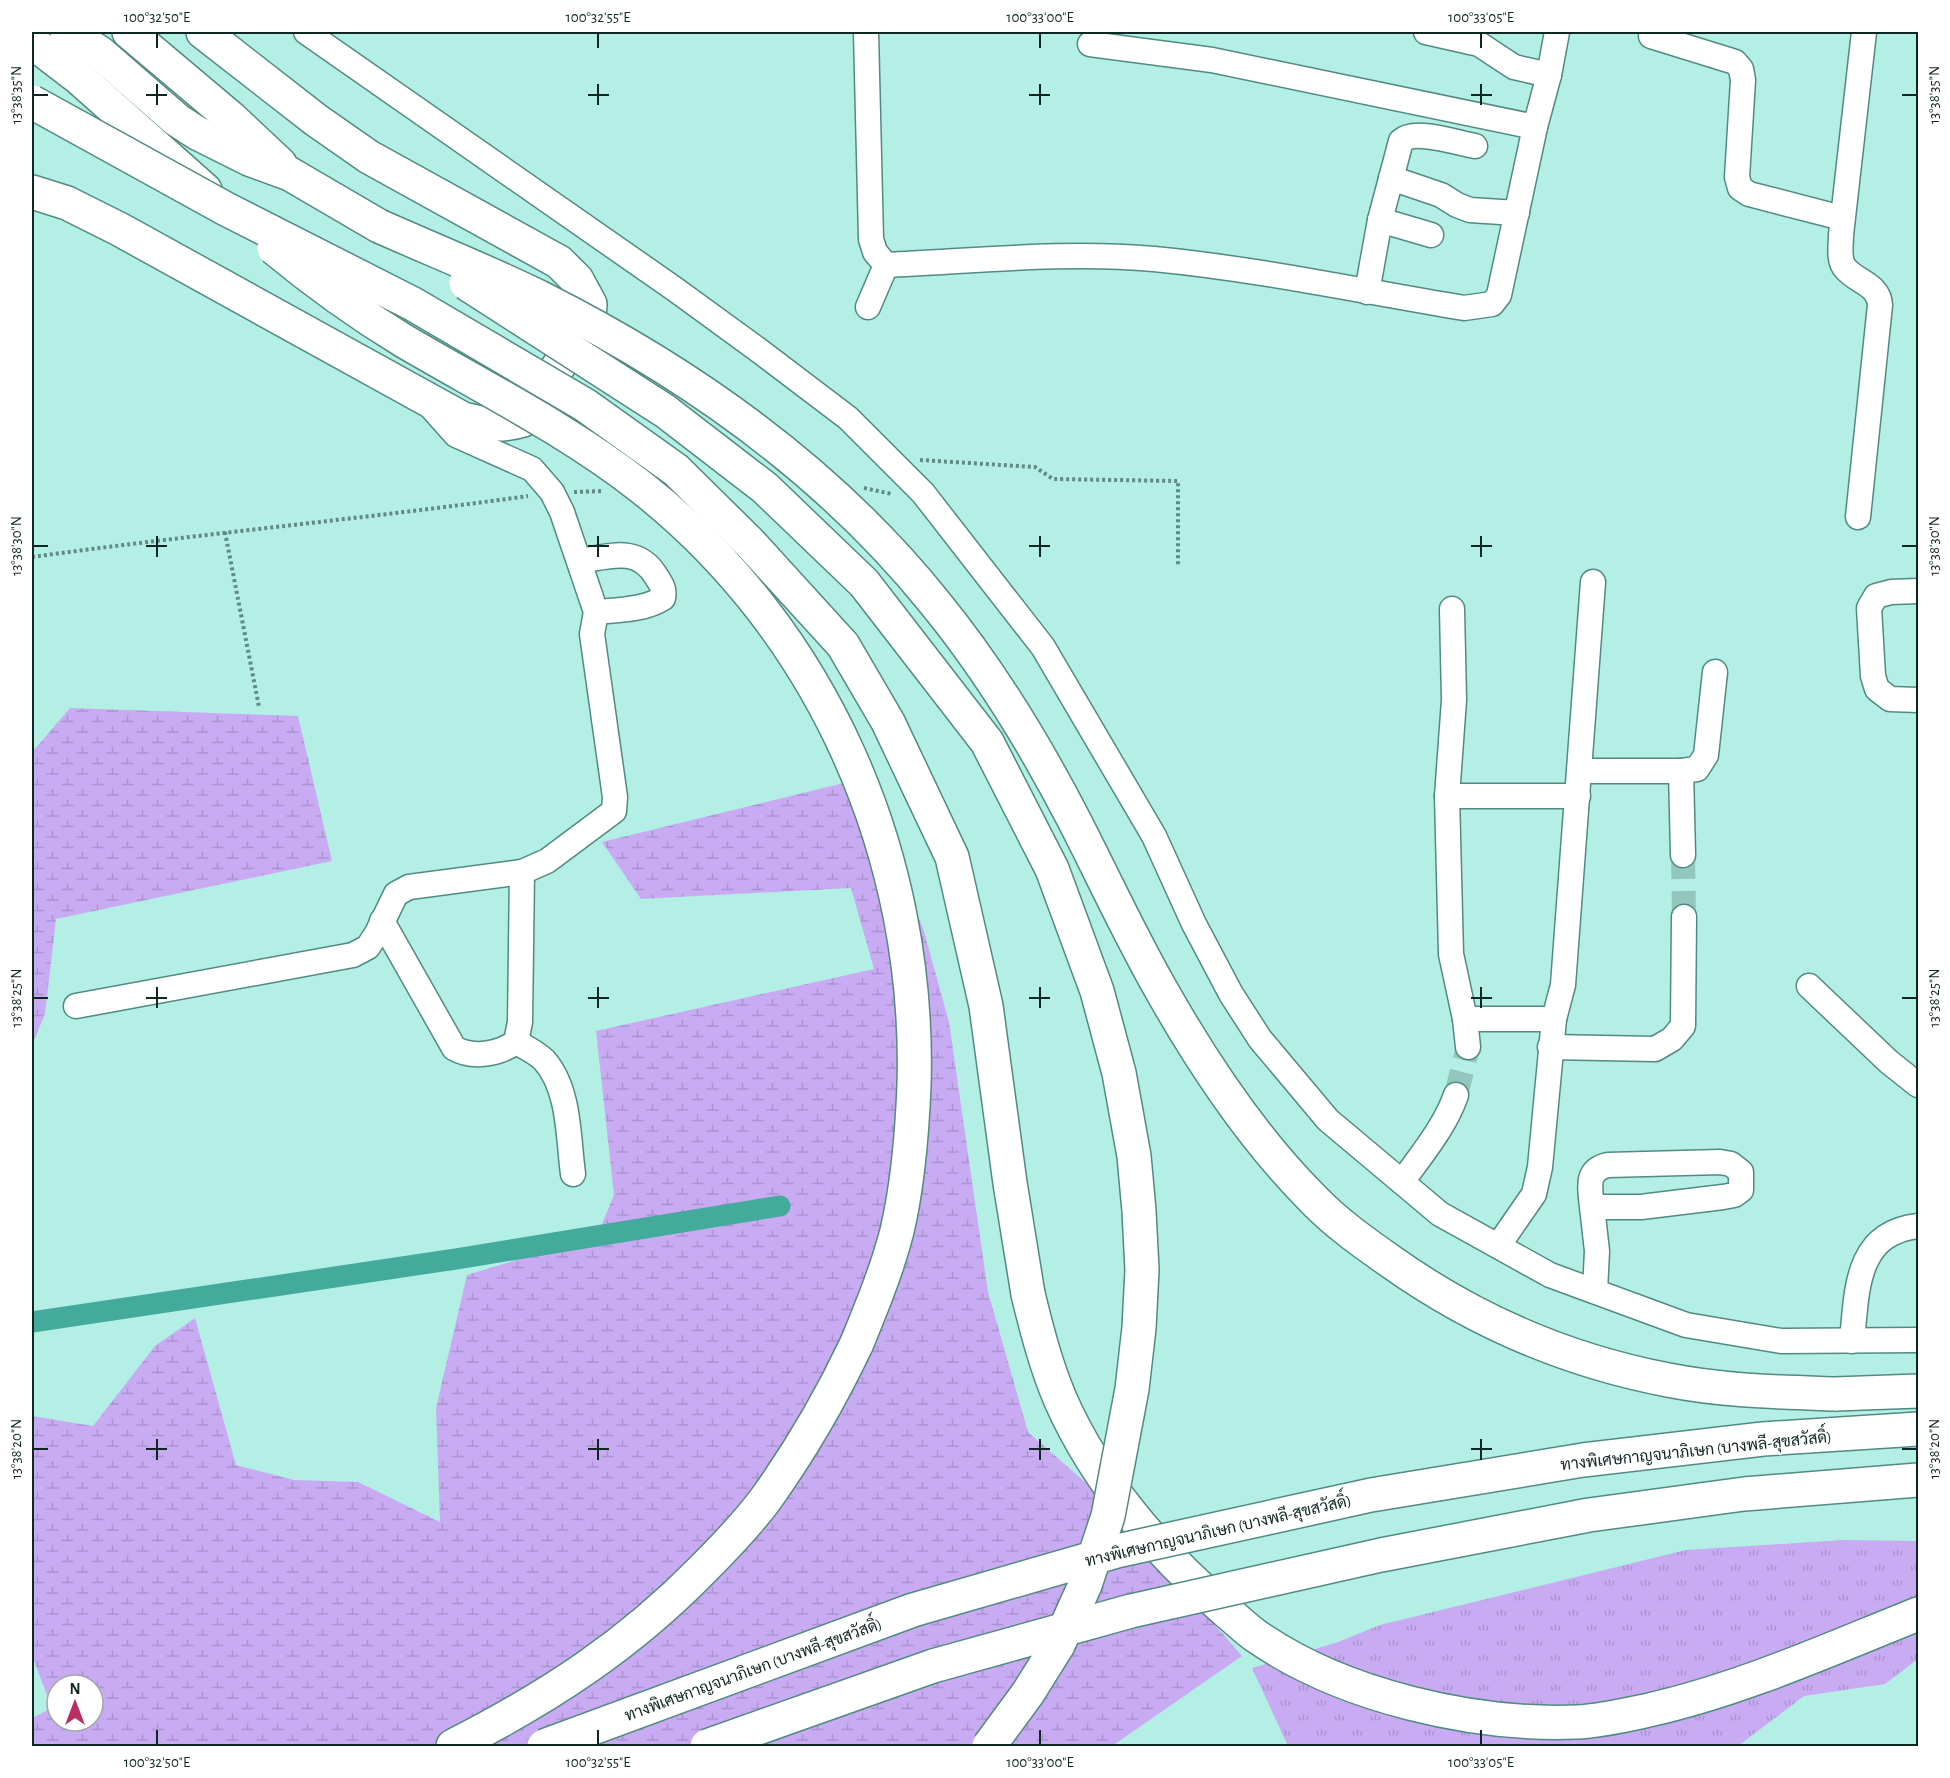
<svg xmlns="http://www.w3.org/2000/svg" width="1950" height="1778" font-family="'Alegreya Sans',Sarabun,sans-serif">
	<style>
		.grass { fill: url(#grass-tufts) }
		.wetland { fill: url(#wetland-marsh); fill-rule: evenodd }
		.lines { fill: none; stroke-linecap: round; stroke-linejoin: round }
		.canal { stroke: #44aa9c; stroke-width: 21 }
		.minor-tunnel { stroke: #93c7be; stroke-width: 24; stroke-dasharray: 24 12; stroke-linecap: butt }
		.minor-casing { stroke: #518a81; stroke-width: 27 }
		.highway-casing { stroke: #518a81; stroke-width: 36 }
		.path { stroke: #608a83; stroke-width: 4; stroke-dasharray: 3 3; stroke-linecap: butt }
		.minor { stroke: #fff; stroke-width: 24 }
		.highway { stroke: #fff; stroke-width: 33 }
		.highway-bridge-casing { stroke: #518a81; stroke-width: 36; stroke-linecap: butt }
		.highway-bridge { stroke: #fff; stroke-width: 33 }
		.ticks { fill: none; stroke: #0f2723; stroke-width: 2 }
		.labels { text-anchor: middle; stroke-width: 4.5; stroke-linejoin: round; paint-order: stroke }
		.street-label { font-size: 16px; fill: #0f2723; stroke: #fff }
		.neatline { fill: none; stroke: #0f2723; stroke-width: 2 }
		.ticks-label { font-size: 15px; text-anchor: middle; fill: #0f2723 }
	</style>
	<defs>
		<pattern id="grass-tufts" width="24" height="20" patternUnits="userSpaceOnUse" patternTransform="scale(1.5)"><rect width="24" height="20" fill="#c9abf3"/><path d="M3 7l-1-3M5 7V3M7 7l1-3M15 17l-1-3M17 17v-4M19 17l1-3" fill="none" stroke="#ab93d0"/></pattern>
		<pattern id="wetland-marsh" width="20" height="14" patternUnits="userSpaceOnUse" patternTransform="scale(1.5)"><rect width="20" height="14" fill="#c9abf3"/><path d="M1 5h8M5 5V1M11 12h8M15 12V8" fill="none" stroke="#ab93d0"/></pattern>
	</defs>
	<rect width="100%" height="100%" fill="#b4efe5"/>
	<!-- grass -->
	<path class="grass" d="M1843 1540 1918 1541V1659L1885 1684 1804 1696 1738 1746H1288L1252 1668 1338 1642 1380 1625 1686 1550Z"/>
	<!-- wetland -->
	<g class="wetland">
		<path d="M70 708 298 716 332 861 56 919 45 1014 32 1045V750L35 749Z"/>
		<path d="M860 779 923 928 949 1022 988 1292 1028 1432 1110 1504 1242 1656 1112 1746H32V1718L52 1708 34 1661H32V1416L93 1426 155 1346 195 1318 236 1465 294 1480 358 1482 440 1522 436 1408 467 1275 597 1236 614 1195 596 1031 874 969 851 888 641 899 602 842ZM57 1685H93V1721H57Z"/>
	</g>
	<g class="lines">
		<!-- canal -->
		<path class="canal" d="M32 1322 456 1259 780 1206"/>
		<!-- minor-tunnel -->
		<g class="minor-tunnel">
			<path d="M1683 855 1684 917"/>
			<path d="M1456 1095 1468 1047"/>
		</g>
		<defs>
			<g id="minor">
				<path d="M306 32 676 290 757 349 848 418 923 493 1043 647 1154 836 1194 924 1231 994 1260 1039 1328 1120 1440 1214 1550 1275 1686 1325 1781 1341 1918 1340"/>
				<path d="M866 32 871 239 875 252 886 265C975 261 1066 251 1154 259 1258 269 1361 291 1464 308L1492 304 1499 295 1535 127 1549 75 1557 32"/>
				<path d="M1426 32 1479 44 1514 67 1549 75"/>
				<path d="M1651 36 1735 62 1741 69 1743 80 1737 177 1740 188 1749 194 1842 218"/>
				<path d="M1090 44 1212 60 1535 127"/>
				<path d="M1391 178 1441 195 1457 205 1470 210 1517 213"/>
				<path d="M1380 220 1431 235"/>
				<path d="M1367 292 1380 220 1401 141C1415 128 1457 143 1475 146"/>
				<path d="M868 307 886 265"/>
				<path d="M1858 517 1880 305C1879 284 1856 282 1845 268 1838 260 1841 245 1841 235L1864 32"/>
				<path d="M579 561C609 557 637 545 656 576 661 584 665 589 663 598 645 610 618 610 596 612"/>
				<path d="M1918 591 1891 592 1876 596 1869 608 1873 676 1877 689 1890 699 1918 700"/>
				<path d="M1452 609 1454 700 1447 796 1451 954 1465 1019 1468 1047"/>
				<path d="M1580 771H1681L1697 769 1706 755 1715 672"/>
				<path d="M1681 771 1683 855"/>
				<path d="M1447 796H1578"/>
				<path d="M382 921 454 1048C473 1059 499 1054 516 1042L520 1022 522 872"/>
				<path d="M1809 986 1889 1062 1918 1085"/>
				<path d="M76 1006 353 955 368 947 377 933 396 894 409 887 522 872 547 861 614 811 615 797 592 634 596 612 562 512 552 492 532 469 456 435 432 408"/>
				<path d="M1465 1019H1554"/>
				<path d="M516 1042C525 1047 537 1053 544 1060 570 1089 568 1137 573 1174"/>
				<path d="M1550 1047 1655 1049 1672 1039 1683 1026 1684 917"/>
				<path d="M1402 1182C1421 1155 1445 1127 1456 1095"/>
				<path d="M1592 1207C1590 1188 1585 1170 1608 1165L1720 1162 1731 1164 1741 1172V1190L1734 1195 1723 1197 1641 1207H1592L1597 1251 1595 1291"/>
				<path d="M1498 1246 1534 1194 1540 1167 1554 1019 1563 985 1593 582"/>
				<path d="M1852 1341C1857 1291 1855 1233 1918 1226"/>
			</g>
			<g id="highway">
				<path d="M67 32 100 53 177 120 197 133 249 159 290 174 379 226"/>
				<path d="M129 32 231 118 280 164"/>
				<path d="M32 42 79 78 205 190"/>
				<path d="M32 192 67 203 119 229 463 419C484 424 501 427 523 420L589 320 590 304 577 280 559 262 369 157 316 120 203 32"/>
				<path d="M1028 1294C1037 1331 1046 1366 1061 1401 1097 1482 1159 1554 1226 1611 1236 1619 1246 1629 1256 1636 1342 1696 1473 1726 1577 1722 1601 1721 1626 1715 1649 1710 1742 1689 1830 1649 1918 1614"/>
				<path d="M1835 1394 1918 1391"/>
				<path d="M453 1746C549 1697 629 1645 704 1568 725 1547 747 1524 765 1500 801 1450 831 1398 857 1343"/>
			</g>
		</defs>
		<!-- minor casing -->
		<use href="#minor" class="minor-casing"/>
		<!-- highway casing -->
		<use href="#highway" class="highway-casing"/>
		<!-- path -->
		<g class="path">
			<path d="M920 460 1035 467 1053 479 1178 481V566"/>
			<path d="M864 488 892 494"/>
			<path d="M574 492 603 491"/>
			<path d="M225 532 259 707"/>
			<path d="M32 557C197 534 363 519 528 496"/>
		</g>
		<!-- minor -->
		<use href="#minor" class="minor"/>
		<!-- highway -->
		<use href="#highway" class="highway"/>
		<defs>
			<g id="highway-bridge">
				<path d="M32 102 226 209 413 304 585 405 676 470 751 544 843 645 888 722 952 857 986 1006 1010 1183 1028 1294"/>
				<path d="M379 226C433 250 488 272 541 298 690 373 830 472 935 603 989 669 1034 743 1073 818 1103 876 1130 936 1163 993 1205 1067 1253 1139 1313 1199 1336 1223 1363 1242 1390 1261 1473 1320 1568 1361 1668 1380 1723 1391 1779 1392 1835 1394"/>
				<path d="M274 248C315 282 358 313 404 341 484 388 568 430 641 487 824 631 921 856 914 1086 912 1135 908 1184 897 1231 887 1270 872 1306 857 1343"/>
				<path d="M466 283 665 411 765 488 864 583 987 742 1052 869 1097 991 1119 1073 1134 1156 1139 1211 1142 1270 1139 1328 1132 1389 1108 1516 1085 1585 1058 1645 1028 1693 989 1746"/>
				<path d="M544 1746 913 1610 1117 1551 1371 1495 1583 1460 1763 1439 1918 1429"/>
				<path d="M707 1746 933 1666 1131 1611 1381 1555 1589 1515 1744 1494 1918 1480"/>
			</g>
		</defs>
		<!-- highway-bridge casing -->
		<use href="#highway-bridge" class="highway-bridge-casing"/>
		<!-- highway-bridge -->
		<use href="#highway-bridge" class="highway-bridge"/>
	</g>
	<!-- ticks -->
	<path class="ticks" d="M157 33V48M598 33V48M1040 33V48M1481 33V48M157 84V105M598 84V105M1040 84V105M1481 84V105M33 95H48M146 95H167M588 95H609M1029 95H1050M1471 95H1492M1902 95H1917M157 536V557M598 536V557M1040 536V557M1481 536V557M33 546H48M146 546H167M588 546H609M1029 546H1050M1471 546H1492M1902 546H1917M157 987V1008M598 987V1008M1040 987V1008M1481 987V1008M33 998H48M146 998H167M588 998H609M1029 998H1050M1471 998H1492M1902 998H1917M157 1439V1460M598 1439V1460M1040 1439V1460M1481 1439V1460M33 1449H48M146 1449H167M588 1449H609M1029 1449H1050M1471 1449H1492M1902 1449H1917M157 1730V1745M598 1730V1745M1040 1730V1745M1481 1730V1745"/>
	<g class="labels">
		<!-- street labels -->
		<g class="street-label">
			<text transform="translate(1696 1450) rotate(-6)" y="6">ทางพิเศษกาญจนาภิเษก (บางพลี-สุขสวัสดิ์)</text>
			<text transform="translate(1218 1530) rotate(-13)" y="6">ทางพิเศษกาญจนาภิเษก (บางพลี-สุขสวัสดิ์)</text>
			<text transform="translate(753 1669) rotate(-20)" y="6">ทางพิเศษกาญจนาภิเษก (บางพลี-สุขสวัสดิ์)</text>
		</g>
	</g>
	<!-- border -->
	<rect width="1950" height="1778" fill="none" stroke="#ffffff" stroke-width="66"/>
	<!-- north arrow -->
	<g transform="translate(75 1703)"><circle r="28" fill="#ffffff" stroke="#9fa9a7" stroke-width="1.5"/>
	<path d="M0-4.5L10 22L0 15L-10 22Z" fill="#bb2e62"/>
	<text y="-9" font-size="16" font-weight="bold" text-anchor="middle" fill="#0f2723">N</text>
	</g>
	<rect x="33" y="33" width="1884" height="1712" class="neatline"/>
	<g class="ticks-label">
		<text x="157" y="22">100°32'50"E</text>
		<text x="598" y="22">100°32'55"E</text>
		<text x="1040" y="22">100°33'00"E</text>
		<text x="1481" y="22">100°33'05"E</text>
		<text transform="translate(16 95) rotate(-90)" y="5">13°38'35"N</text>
		<text transform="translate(1934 95) rotate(-90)" y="5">13°38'35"N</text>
		<text transform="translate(16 546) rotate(-90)" y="5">13°38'30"N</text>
		<text transform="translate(1934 546) rotate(-90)" y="5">13°38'30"N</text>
		<text transform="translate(16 998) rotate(-90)" y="5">13°38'25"N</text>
		<text transform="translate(1934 998) rotate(-90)" y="5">13°38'25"N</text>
		<text transform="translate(16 1449) rotate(-90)" y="5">13°38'20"N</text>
		<text transform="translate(1934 1449) rotate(-90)" y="5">13°38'20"N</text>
		<text x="157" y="1767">100°32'50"E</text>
		<text x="598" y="1767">100°32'55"E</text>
		<text x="1040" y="1767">100°33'00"E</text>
		<text x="1481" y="1767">100°33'05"E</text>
	</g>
</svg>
